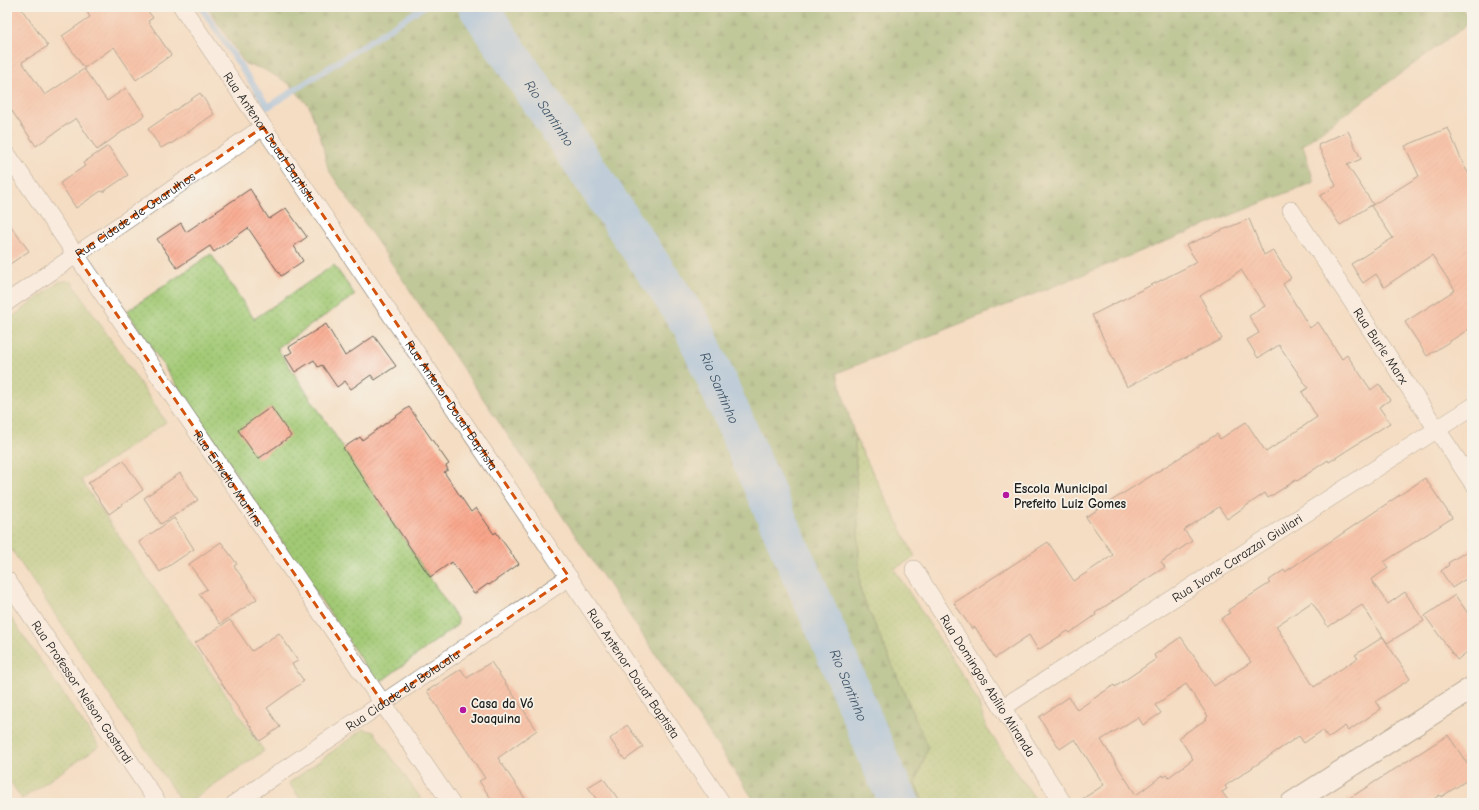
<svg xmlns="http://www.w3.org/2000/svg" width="1479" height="810" font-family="'Comic Neue',sans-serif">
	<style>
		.grass { fill: url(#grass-dots); stroke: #5f7248 }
		.forest { fill: url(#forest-firs); stroke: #4e6441 }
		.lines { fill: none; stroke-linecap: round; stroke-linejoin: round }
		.stream { stroke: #81bbf2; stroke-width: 6 }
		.river { stroke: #81bbf2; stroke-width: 39 }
		.building { fill: url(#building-hatch); fill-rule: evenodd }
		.street-casing { stroke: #686056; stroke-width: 18 }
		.secondary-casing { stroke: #686056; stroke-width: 24 }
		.street { stroke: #fff; stroke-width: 17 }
		.secondary { stroke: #fff; stroke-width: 22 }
		.marked { fill: none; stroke: #d4530e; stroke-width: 3; stroke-dasharray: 8 5; stroke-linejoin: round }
		.poi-dot { fill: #b5179e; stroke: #f7f3e8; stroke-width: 1.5 }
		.labels { text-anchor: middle; stroke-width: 3.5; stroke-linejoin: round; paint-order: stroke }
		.street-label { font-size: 13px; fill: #1c1c1c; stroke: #f7f3e8 }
		.poi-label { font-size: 13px; font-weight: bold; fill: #1c1c1c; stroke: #f7f3e8; text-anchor: start }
		.water-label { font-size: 14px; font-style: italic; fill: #3f5467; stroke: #f7f3e8 }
	</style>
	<defs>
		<pattern id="grass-dots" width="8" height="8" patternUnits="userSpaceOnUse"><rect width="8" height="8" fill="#a2c974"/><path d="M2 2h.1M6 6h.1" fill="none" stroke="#8bac64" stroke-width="1.8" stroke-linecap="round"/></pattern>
		<pattern id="forest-firs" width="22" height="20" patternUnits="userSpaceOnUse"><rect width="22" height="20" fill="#81ad66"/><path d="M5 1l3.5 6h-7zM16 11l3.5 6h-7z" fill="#698c53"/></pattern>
		<pattern id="building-hatch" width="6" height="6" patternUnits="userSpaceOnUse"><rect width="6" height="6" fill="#f9a68b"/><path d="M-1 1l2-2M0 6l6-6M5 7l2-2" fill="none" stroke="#d58e77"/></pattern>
	</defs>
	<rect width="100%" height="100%" fill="#f7f3e8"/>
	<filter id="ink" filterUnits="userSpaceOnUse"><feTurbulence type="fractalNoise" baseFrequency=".025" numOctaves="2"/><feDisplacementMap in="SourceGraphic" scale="8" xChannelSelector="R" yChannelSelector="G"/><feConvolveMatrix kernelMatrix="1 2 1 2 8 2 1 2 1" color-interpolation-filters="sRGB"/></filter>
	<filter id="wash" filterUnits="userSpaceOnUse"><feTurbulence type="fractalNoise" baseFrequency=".012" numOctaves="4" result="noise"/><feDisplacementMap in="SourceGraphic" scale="16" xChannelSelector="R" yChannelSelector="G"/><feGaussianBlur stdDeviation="0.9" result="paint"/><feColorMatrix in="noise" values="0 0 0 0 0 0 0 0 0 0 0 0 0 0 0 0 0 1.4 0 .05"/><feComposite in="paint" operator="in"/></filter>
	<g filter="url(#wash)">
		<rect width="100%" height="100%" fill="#f4ddc2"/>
		<!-- grass -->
		<g class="grass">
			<path d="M211 254 254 319 334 265 355 295 277 348 458 620 457 625 383 680 374 679 127 311Z"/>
			<path d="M66 281 72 282 166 422 81 480 264 751 187 803H182L7 543V321L59 282Z"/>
			<path d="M855 437 915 557 894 569 965 679 979 704 986 727 1038 803H924L915 784 928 748 860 590Z"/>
			<path d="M7 612 99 746 22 799 7 777Z"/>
			<path d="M363 729 374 732 424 803H303L289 783Z"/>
		</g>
		<!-- forest -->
		<path class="forest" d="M207 7H1461L1471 22 1303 145 1314 182 837 373 855 437 860 590 928 748 915 784 924 803H756L328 169 321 139 309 106 288 83 263 69 245 64Z"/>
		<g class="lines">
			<!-- stream -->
			<path class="stream" d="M201 7 268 107 423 7"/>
			<!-- river -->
			<path class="river" id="s1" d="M478 7 693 327 825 628 885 773 900 803"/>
		</g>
		<g id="blocks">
			<!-- building -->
			<g class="building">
				<path d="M7 7H20L48 46 22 62 45 95 84 69 107 101 126 88 145 115 97 150 76 118 36 146 7 104Z"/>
				<path d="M84 7H145L153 18 148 21 171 55 136 80 114 47 84 68 62 36 90 17Z"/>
				<path d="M200 93 214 114 171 144 170 143 161 148 148 129Z"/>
				<path d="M1448 128 1464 166 1472 179V327L1427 356 1405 322 1455 290 1432 255 1384 287 1376 274 1363 283 1351 264 1393 238 1371 206 1419 176 1405 146Z"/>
				<path d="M1348 131 1361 159 1347 165 1373 204 1340 225 1320 196 1336 186 1318 145Z"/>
				<path d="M108 146 128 175 103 192 101 191 76 208 60 183 85 166 83 163Z"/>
				<path d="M250 189 269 219 286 208 307 237 294 246 303 261 281 276 248 228 214 252 210 246 177 268 157 239 181 223 186 232Z"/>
				<path d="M1249 219 1264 255 1273 250 1291 278 1283 284 1310 328 1318 322 1342 359 1347 355 1371 390 1379 384 1390 400 1379 407 1390 423 1329 462 1328 460 1297 481 1296 480 1268 498 1265 493 1227 519 1219 507 1184 530 1192 541 1161 562 1165 567 1095 613 1096 615 1070 633 1068 631 1038 650 1029 635 995 658 975 627 972 629 954 603 1048 542 1074 581 1113 555 1086 517 1217 434 1220 439 1246 422 1266 452 1317 417 1302 392 1308 388 1279 345 1258 358 1247 340 1259 333 1249 316 1265 306 1241 270 1200 296 1222 339 1127 387 1092 315 1197 262 1186 245Z"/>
				<path d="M7 221 29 251 7 266Z"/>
				<path d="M326 324 345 356 374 336 396 366 375 380 371 375 351 389 345 381 337 387 322 365 318 367 314 360 295 372 285 356 292 352 289 347Z"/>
				<path d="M271 407 291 436 258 459 238 430Z"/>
				<path d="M409 407 449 464 446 466 448 470 444 472 471 512 476 508 494 534 496 532 519 564 489 585 488 584 474 594 452 562 430 577 343 448 360 437 362 440Z"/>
				<path d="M123 460 143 490 109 514 88 483Z"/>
				<path d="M180 473 198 500 161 524 144 498Z"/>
				<path d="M1425 478 1452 518 1384 562 1388 568 1371 580 1388 604 1405 592 1424 621 1387 643 1362 605 1328 627 1312 602 1276 626 1314 687 1358 658 1355 655 1383 637 1410 679 1376 701 1381 709 1348 731 1345 726 1328 738 1323 730 1304 743 1299 736 1225 786 1227 789 1222 792 1230 803H1076L1104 785 1075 739 1060 749 1039 717 1069 697 1077 710 1114 685 1115 687 1156 659 1154 655 1181 637 1214 686 1251 662 1221 619 1230 613 1228 610 1270 583 1268 581 1284 570 1285 572ZM1186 684 1208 716 1206 718 1207 719 1179 737 1193 759 1169 777 1167 775 1164 777 1163 775 1136 795 1101 740 1138 717 1143 725 1161 713 1155 705Z"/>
				<path d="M174 518 194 549 160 572 139 542Z"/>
				<path d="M221 542 237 564 234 566 257 599 220 624 199 594 207 589 189 564Z"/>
				<path d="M1472 548V575L1452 588 1441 571 1449 565 1448 563Z"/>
				<path d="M1455 595 1472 619V648L1457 660 1425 616Z"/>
				<path d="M230 620 252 651 279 633 298 661 292 664 304 681 267 708 280 727 260 741 195 643Z"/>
				<path d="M491 662 537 730 498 758 528 803H494L479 781 485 778 427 691 461 669 467 678Z"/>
				<path d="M627 725 643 747 625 760 610 739Z"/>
				<path d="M1448 735 1472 771V777L1441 797 1440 795 1427 803H1342Z"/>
				<path d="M603 778 621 803H599L588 787Z"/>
			</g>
		</g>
	</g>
	<g filter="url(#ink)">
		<use href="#blocks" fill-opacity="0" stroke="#686056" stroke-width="1"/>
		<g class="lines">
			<defs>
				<g id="street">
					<path id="s2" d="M182 7 722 803"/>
					<path id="s3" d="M7 154 451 803"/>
					<path id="s4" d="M1291 210 1472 482"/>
					<path id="s5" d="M7 302 263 127"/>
					<path id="s6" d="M914 569 1063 803"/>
					<path id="s7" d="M7 580 158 803"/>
					<path id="s8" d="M1002 708 1472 407"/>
					<path id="s9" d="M235 803 569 577"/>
				</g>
				<path id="secondary" d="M1292 803 1472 688"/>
			</defs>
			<!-- street casing -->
			<use href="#street" class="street-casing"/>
			<!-- secondary casing -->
			<use href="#secondary" class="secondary-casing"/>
			<!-- street -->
			<use href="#street" class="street"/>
			<!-- secondary -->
			<use href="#secondary" class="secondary"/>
		</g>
	</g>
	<!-- marked area -->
	<path d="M0 0H1479V810H0ZM263 127 569 577 383 703 76 255Z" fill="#f4ddc2" fill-opacity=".55" fill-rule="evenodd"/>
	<path class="marked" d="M263 127 569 577 383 703 76 255Z"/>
	<!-- markers -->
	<g class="poi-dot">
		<circle cx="1006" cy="495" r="4"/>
		<circle cx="463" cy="710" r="4"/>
	</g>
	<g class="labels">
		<!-- street labels -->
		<g class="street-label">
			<text dy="5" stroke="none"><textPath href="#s2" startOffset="157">Rua Antenor Douat Baptista</textPath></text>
			<text dy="5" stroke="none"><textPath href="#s5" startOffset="155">Rua Cidade de Guarulhos</textPath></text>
			<text dy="5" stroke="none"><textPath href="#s4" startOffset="163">Rua Burle Marx</textPath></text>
			<text dy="5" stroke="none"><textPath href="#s2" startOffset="481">Rua Antenor Douat Baptista</textPath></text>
			<text dy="5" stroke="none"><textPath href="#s3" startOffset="393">Rua Erivelto Martins</textPath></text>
			<text dy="5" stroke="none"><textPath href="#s8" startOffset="279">Rua Ivone Carazzai Giuliari</textPath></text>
			<text dy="5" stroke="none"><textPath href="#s2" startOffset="805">Rua Antenor Douat Baptista</textPath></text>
			<text dy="5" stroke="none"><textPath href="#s6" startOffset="138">Rua Domingos Abílio Miranda</textPath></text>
			<text dy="5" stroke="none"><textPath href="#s9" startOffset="202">Rua Cidade de Botucatu</textPath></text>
			<text dy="5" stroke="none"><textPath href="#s7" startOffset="135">Rua Professor Nelson Gastardi</textPath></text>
		</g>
		<!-- poi labels -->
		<g class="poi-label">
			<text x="1014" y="493">Escola Municipal<tspan x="1014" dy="15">Prefeito Luiz Gomes</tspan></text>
			<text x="471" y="708">Casa da Vó<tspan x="471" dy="15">Joaquina</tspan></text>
		</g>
		<!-- water labels -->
		<g class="water-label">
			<text dy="5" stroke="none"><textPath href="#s1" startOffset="128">Rio Santinho</textPath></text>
			<text dy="5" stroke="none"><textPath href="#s1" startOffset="452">Rio Santinho</textPath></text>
			<text dy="5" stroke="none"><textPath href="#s1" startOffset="776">Rio Santinho</textPath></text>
		</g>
	</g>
	<!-- margin -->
	<rect width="1479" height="810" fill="none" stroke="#f7f3e8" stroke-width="24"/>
</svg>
